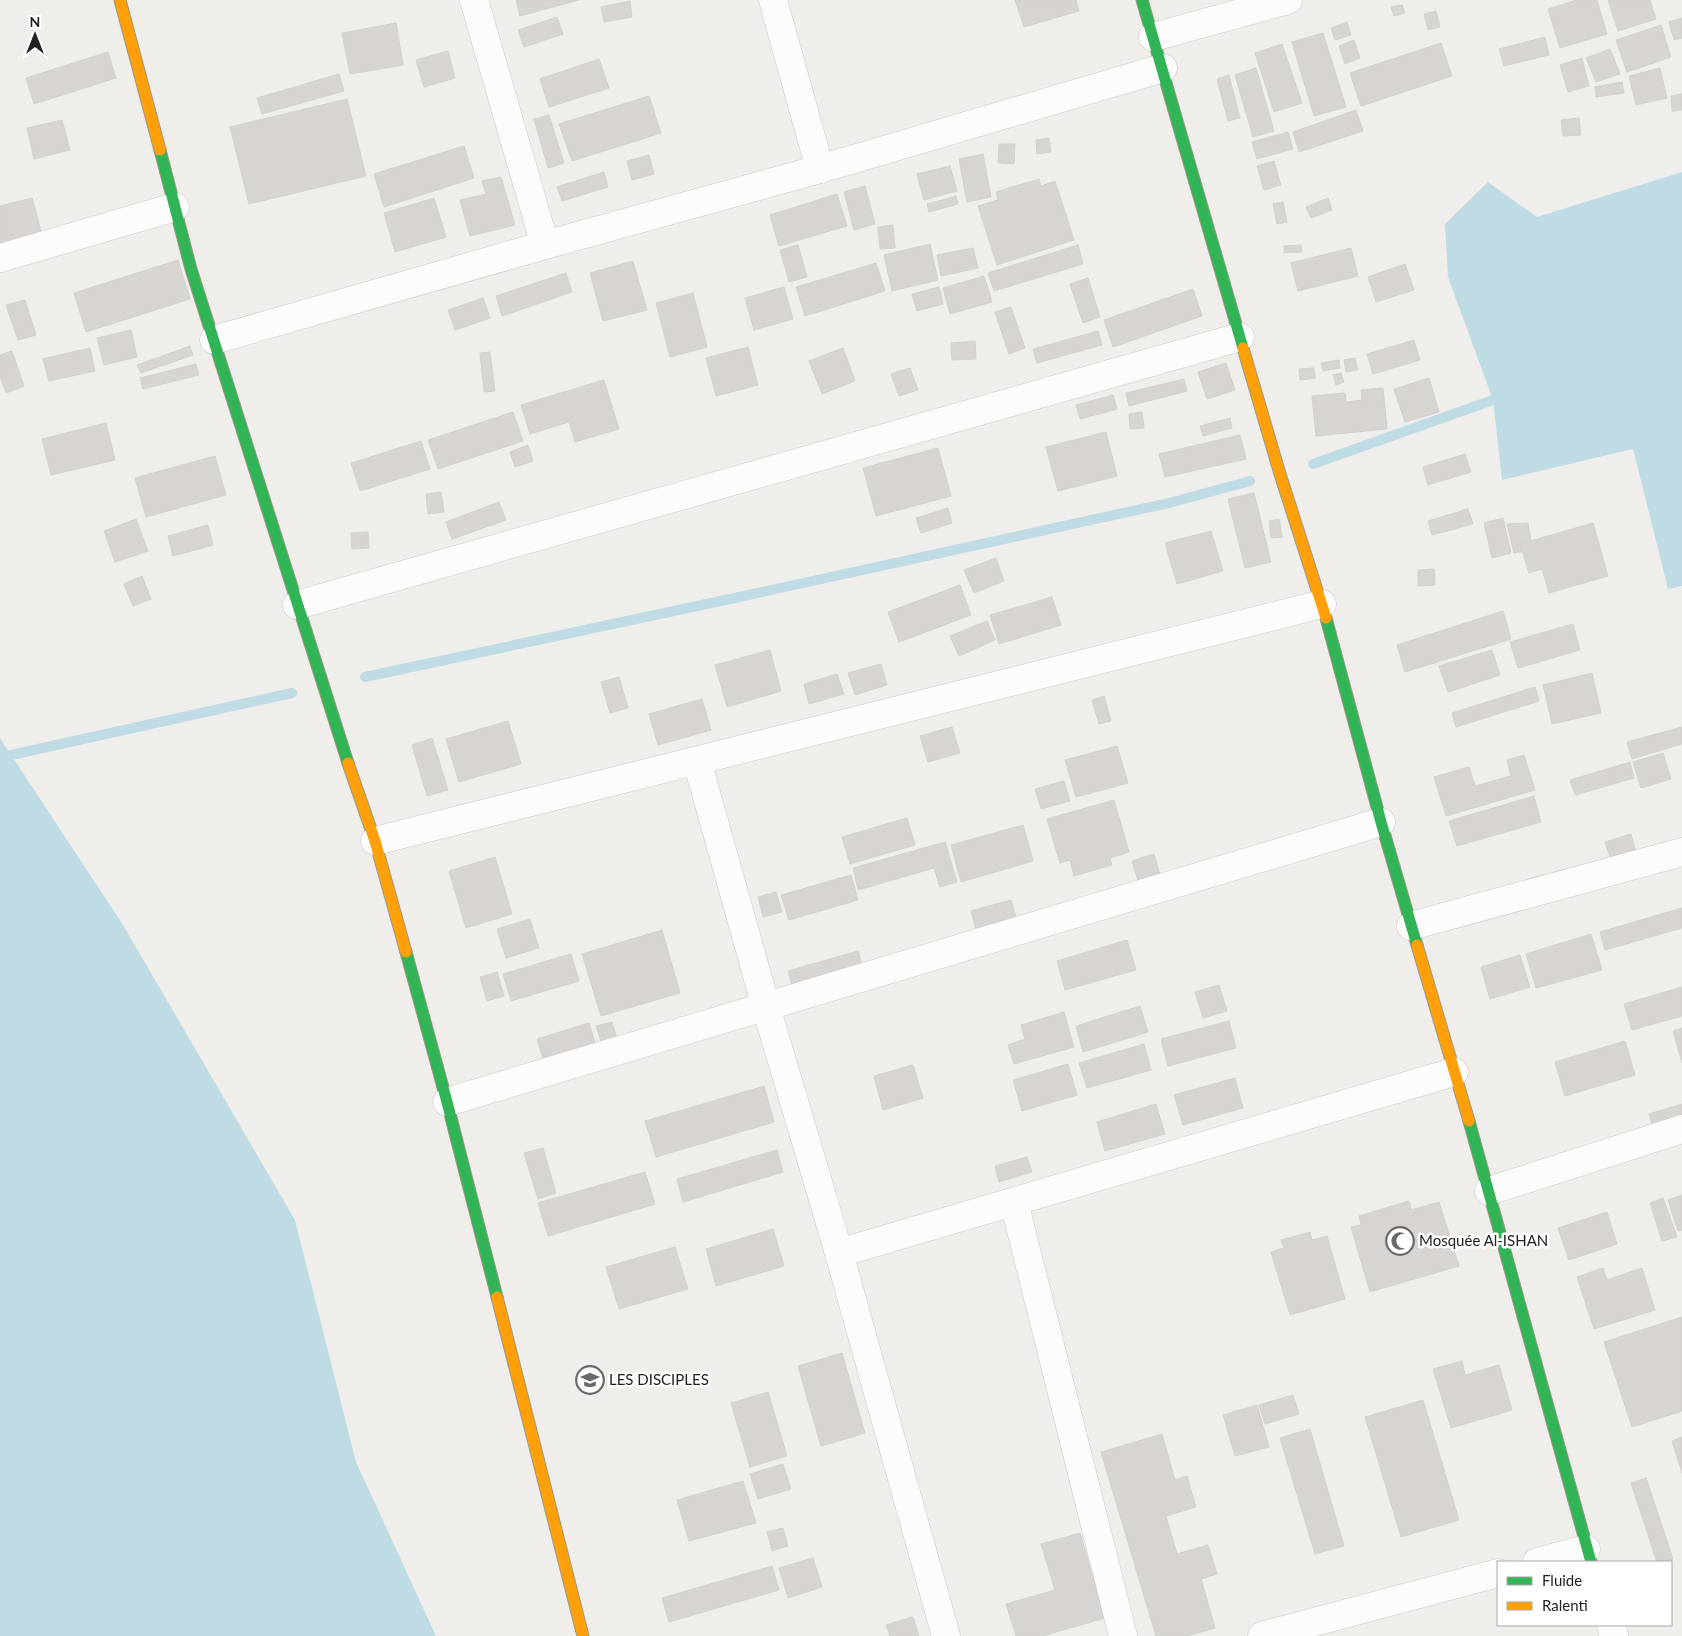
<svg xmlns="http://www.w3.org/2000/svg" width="1682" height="1636" font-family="Lato,sans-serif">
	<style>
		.water { fill: #bfdbe3 }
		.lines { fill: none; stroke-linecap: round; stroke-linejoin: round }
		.stream { stroke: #bfdbe3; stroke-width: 10 }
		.building { fill: #d7d4d2; stroke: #d3d0cc }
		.street-casing { stroke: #c9c8c7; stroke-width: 29 }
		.fast-casing { stroke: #999a82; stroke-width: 13 }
		.slow-casing { stroke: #999a82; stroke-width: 13 }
		.street { stroke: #fdfcfc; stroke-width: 28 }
		.fast { stroke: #30b455; stroke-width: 11 }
		.slow { stroke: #ff9f0a; stroke-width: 11 }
		.labels { text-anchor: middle; stroke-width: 5; stroke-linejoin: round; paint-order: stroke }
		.poi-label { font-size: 15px; fill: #222; stroke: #fff; text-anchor: start }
	</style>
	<rect width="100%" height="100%" fill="#f0eeeb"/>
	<!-- water -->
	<g class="water">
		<path d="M1682 172V586L1668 589 1633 449 1502 480 1493 400 1448 277 1445 224 1488 182 1537 217Z"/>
		<path d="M0 738 123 925 295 1220 356 1462 436 1636H0Z"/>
	</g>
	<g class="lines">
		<!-- stream -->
		<g class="stream">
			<path d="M1313 464 1493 400"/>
			<path d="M365 677 730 599 1169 503 1250 481"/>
			<path d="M11 755 292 693"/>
		</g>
	</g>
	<!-- building -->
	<g class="building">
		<path d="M516 0H579L520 16Z"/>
		<path d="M1015 0H1076L1079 11 1024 27Z"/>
		<path d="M1577 0H1597L1607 34 1560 48 1548 9Z"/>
		<path d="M1608 0H1650L1656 19 1618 31Z"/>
		<path d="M630 1 632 17 604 22 601 7Z"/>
		<path d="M1402 5 1405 13 1394 16 1391 7Z"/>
		<path d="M1436 11 1440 27 1428 30 1424 14Z"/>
		<path d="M557 17 563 34 524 47 518 30Z"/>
		<path d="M1682 18V38L1674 40 1669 22Z"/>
		<path d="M1347 22 1351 35 1335 40 1331 28Z"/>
		<path d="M396 23 403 65 350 74 342 33Z"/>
		<path d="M1661 25 1671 57 1627 72 1616 40Z"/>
		<path d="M1323 33 1346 107 1314 116 1292 42Z"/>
		<path d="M1545 37 1549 55 1504 66 1499 49Z"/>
		<path d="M1354 40 1360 58 1345 64 1339 46Z"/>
		<path d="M1441 43 1452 76 1361 106 1350 73Z"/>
		<path d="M1282 44 1302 103 1274 112 1255 53Z"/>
		<path d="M1610 49 1620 74 1596 82 1586 58Z"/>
		<path d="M448 51 455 78 424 87 416 60Z"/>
		<path d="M108 52 116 78 34 104 26 78Z"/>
		<path d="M1582 58 1589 86 1568 92 1560 65Z"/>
		<path d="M599 59 609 88 549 107 540 79Z"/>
		<path d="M1256 68 1274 131 1253 137 1235 75Z"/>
		<path d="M1660 68 1667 98 1636 105 1629 76Z"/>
		<path d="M339 74 344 91 262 114 257 98Z"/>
		<path d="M1229 75 1240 118 1228 121 1217 79Z"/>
		<path d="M1622 82 1624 93 1596 97 1595 87Z"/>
		<path d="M1682 94V110L1672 111 1671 96Z"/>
		<path d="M649 96 661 133 572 161 559 124Z"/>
		<path d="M347 99 366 176 249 204 230 127Z"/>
		<path d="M1356 110 1363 131 1299 152 1293 132Z"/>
		<path d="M549 115 564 163 548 168 534 119Z"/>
		<path d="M1579 118 1581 135 1563 136 1561 120Z"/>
		<path d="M62 120 70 150 34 159 27 128Z"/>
		<path d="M1288 132 1293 149 1257 159 1252 142Z"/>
		<path d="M1049 138 1051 152 1037 154 1036 140Z"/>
		<path d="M999 144H1015L1014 164 998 163Z"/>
		<path d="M464 146 474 178 384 207 374 174Z"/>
		<path d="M983 154 991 197 967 202 959 159Z"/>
		<path d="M649 155 654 174 632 180 627 161Z"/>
		<path d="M1274 161 1281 185 1264 190 1257 166Z"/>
		<path d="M950 166 957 191 924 200 917 174Z"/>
		<path d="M604 172 608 187 562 201 557 187Z"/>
		<path d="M501 177 515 225 470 236 460 200 486 194 482 181Z"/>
		<path d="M1039 179 1041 186 1055 181 1074 240 997 265 978 206 998 200 996 192Z"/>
		<path d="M865 186 875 224 854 230 844 192Z"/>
		<path d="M837 194 847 226 779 246 770 215Z"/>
		<path d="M956 196 958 204 929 212 927 204Z"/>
		<path d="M32 198 42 235 0 246V206Z"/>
		<path d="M434 198 446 237 395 252 384 213Z"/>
		<path d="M1328 198 1332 210 1311 218 1306 207Z"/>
		<path d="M1283 202 1287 222 1277 224 1273 204Z"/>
		<path d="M893 225 895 248 880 249 878 227Z"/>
		<path d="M930 244 938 280 892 291 884 255Z"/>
		<path d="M798 245 807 277 789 282 780 250Z"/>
		<path d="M1078 245 1083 264 994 291 988 273Z"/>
		<path d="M1301 245 1302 252 1284 253V246Z"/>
		<path d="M973 248 978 268 941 276 937 255Z"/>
		<path d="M1351 248 1358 276 1298 291 1291 263Z"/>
		<path d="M178 260 190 299 86 332 74 293Z"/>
		<path d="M633 261 647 310 603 321 590 273Z"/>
		<path d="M876 263 885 291 805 316 796 287Z"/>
		<path d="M1405 264 1414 290 1376 302 1368 277Z"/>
		<path d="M566 273 572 292 502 316 496 296Z"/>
		<path d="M984 276 992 302 950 314 943 288Z"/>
		<path d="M1088 278 1100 317 1083 323 1070 284Z"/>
		<path d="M784 287 793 319 754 330 745 298Z"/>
		<path d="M939 287 943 304 917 311 912 294Z"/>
		<path d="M1193 289 1202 316 1113 347 1104 320Z"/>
		<path d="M693 293 707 347 670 357 656 303Z"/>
		<path d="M483 298 490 318 455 330 448 310Z"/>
		<path d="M25 300 36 335 18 340 6 305Z"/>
		<path d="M1011 307 1025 348 1009 354 995 312Z"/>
		<path d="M131 330 137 357 104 365 97 338Z"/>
		<path d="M1098 331 1102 345 1037 363 1033 349Z"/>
		<path d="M1414 340 1420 360 1373 374 1367 354Z"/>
		<path d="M975 341 976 359 952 360 951 343Z"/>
		<path d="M190 346 193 355 141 373 137 365Z"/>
		<path d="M748 347 758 385 716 396 706 358Z"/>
		<path d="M90 348 95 371 49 381 43 359Z"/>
		<path d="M843 348 855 381 822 394 809 361Z"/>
		<path d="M12 351 24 386 6 393 0 376V355Z"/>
		<path d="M490 352 495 391 484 392 480 353Z"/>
		<path d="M1355 358 1358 370 1346 372 1344 360Z"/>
		<path d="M1339 360 1340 368 1323 371 1321 363Z"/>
		<path d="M1226 363 1235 390 1207 399 1198 372Z"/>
		<path d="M196 364 199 375 143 389 140 378Z"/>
		<path d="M910 368 918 390 899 396 891 374Z"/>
		<path d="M1314 368 1315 378 1300 380 1299 369Z"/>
		<path d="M1341 373 1344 382 1336 385 1333 375Z"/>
		<path d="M1429 378 1439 412 1405 422 1394 389Z"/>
		<path d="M1184 379 1187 391 1129 406 1126 393Z"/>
		<path d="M604 380 619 429 575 442 569 422 530 434 521 405Z"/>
		<path d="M1383 388 1387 429 1316 436 1312 396 1345 393 1346 402 1362 400 1361 390Z"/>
		<path d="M1113 395 1117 409 1080 419 1076 405Z"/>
		<path d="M513 412 523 441 438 469 428 440Z"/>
		<path d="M1142 412 1144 428 1130 429 1129 414Z"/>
		<path d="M1230 418 1232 428 1203 436 1200 426Z"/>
		<path d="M106 423 115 460 51 475 42 439Z"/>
		<path d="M1106 432 1117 476 1058 491 1046 447Z"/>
		<path d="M1240 435 1246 459 1165 477 1159 454Z"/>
		<path d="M421 441 430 469 360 491 351 463Z"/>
		<path d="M528 445 533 461 515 467 510 452Z"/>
		<path d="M938 448 951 496 876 516 863 468Z"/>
		<path d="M1465 454 1471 472 1428 485 1423 467Z"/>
		<path d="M215 456 226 495 146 517 135 478Z"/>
		<path d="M441 492 444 512 428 514 426 494Z"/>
		<path d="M1254 493 1271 562 1245 568 1228 499Z"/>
		<path d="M499 502 506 520 452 539 446 522Z"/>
		<path d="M948 508 952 523 921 533 916 518Z"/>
		<path d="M1468 509 1473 524 1432 535 1428 521Z"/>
		<path d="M1503 518 1511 553 1492 558 1484 523Z"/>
		<path d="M136 519 148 551 115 562 104 531Z"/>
		<path d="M1279 519 1282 537 1271 538 1269 521Z"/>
		<path d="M1528 523 1532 550 1514 553 1507 524Z"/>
		<path d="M1593 523 1608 576 1549 593 1542 569 1529 573 1520 544Z"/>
		<path d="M208 525 213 545 173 556 168 536Z"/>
		<path d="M1211 531 1223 571 1177 584 1165 543Z"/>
		<path d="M368 532 369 548 352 549 351 533Z"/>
		<path d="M996 558 1004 581 974 593 964 570Z"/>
		<path d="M1434 569 1435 585 1418 586V570Z"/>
		<path d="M142 576 151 599 133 606 124 584Z"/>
		<path d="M960 585 971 615 899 642 888 612Z"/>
		<path d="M1052 597 1061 625 999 644 990 615Z"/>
		<path d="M1503 611 1511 639 1405 672 1397 645Z"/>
		<path d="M987 621 995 640 959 656 950 636Z"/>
		<path d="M1573 624 1580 650 1518 668 1510 642Z"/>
		<path d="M770 650 781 691 727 707 715 665Z"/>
		<path d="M1492 650 1500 675 1448 692 1439 666Z"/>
		<path d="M881 664 887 685 855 695 848 673Z"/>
		<path d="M1592 673 1601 713 1552 724 1543 685Z"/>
		<path d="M837 674 844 694 809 704 804 684Z"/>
		<path d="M619 677 628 708 610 713 601 682Z"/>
		<path d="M1535 687 1539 701 1456 727 1452 713Z"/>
		<path d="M1104 696 1111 721 1099 724 1092 700Z"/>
		<path d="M702 699 711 730 658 745 649 714Z"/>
		<path d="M508 721 521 764 459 782 446 739Z"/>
		<path d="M952 727 960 753 928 762 920 736Z"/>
		<path d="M1682 727V744L1632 759 1627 742Z"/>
		<path d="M432 738 448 790 427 796 412 745Z"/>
		<path d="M1117 746 1128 783 1076 797 1065 760Z"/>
		<path d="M1663 753 1671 779 1641 788 1633 762Z"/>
		<path d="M1524 755 1535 790 1446 816 1434 777 1469 767 1475 786 1511 776 1507 760Z"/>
		<path d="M1630 762 1634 778 1575 795 1570 780Z"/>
		<path d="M1064 781 1070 801 1041 809 1035 789Z"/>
		<path d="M1534 796 1541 822 1457 846 1449 821Z"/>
		<path d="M1114 800 1129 852 1110 858 1112 865 1074 876 1070 860 1060 863 1047 819Z"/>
		<path d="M907 818 915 845 850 864 842 837Z"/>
		<path d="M1023 825 1033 861 961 882 951 845Z"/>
		<path d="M1631 834 1638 859 1613 866 1605 842Z"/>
		<path d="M945 842 957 882 940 887 934 868 858 890 853 868Z"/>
		<path d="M1154 854 1165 892 1143 898 1132 861Z"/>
		<path d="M495 857 512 914 466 928 449 871Z"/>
		<path d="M851 875 858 900 789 920 781 895Z"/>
		<path d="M776 892 782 912 763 917 758 897Z"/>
		<path d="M1011 900 1020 931 980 943 971 911Z"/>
		<path d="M1682 908V928L1605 950 1600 932Z"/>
		<path d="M530 919 539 948 506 958 497 929Z"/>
		<path d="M662 930 680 993 601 1016 582 954Z"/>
		<path d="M1591 934 1602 970 1536 988 1526 954Z"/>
		<path d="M1127 940 1136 970 1065 990 1057 961Z"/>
		<path d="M858 951 864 972 794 993 788 971Z"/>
		<path d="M571 954 579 981 511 1001 503 974Z"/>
		<path d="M1520 955 1530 987 1490 999 1481 967Z"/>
		<path d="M497 972 504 996 487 1001 480 977Z"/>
		<path d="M1219 985 1227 1011 1203 1018 1195 992Z"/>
		<path d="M1682 987V1016L1632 1030 1624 1004Z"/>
		<path d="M1140 1006 1148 1032 1083 1052 1076 1026Z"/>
		<path d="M1064 1012 1074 1047 1014 1064 1008 1045 1025 1039 1021 1025Z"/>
		<path d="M1229 1021 1236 1048 1168 1066 1161 1039Z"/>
		<path d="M612 1022 617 1039 605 1053 596 1026Z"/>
		<path d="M589 1023 598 1053 546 1069 537 1039Z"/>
		<path d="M1682 1028V1063L1673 1031Z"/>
		<path d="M1625 1041 1635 1075 1565 1096 1555 1062Z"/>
		<path d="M1144 1044 1151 1070 1087 1088 1079 1063Z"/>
		<path d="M1068 1064 1077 1095 1022 1111 1013 1080Z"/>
		<path d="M913 1065 923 1098 883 1110 874 1076Z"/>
		<path d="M1235 1078 1243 1108 1183 1125 1174 1095Z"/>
		<path d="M764 1086 774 1122 656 1157 645 1121Z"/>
		<path d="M1156 1104 1165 1134 1105 1151 1097 1122Z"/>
		<path d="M1682 1104V1133L1657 1141 1649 1114Z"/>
		<path d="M543 1148 556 1193 538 1199 524 1153Z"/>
		<path d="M777 1150 783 1172 683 1202 677 1179Z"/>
		<path d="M1027 1157 1032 1172 999 1182 995 1166Z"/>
		<path d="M645 1172 655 1204 548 1236 538 1203Z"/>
		<path d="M1682 1195V1230L1678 1231 1668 1200Z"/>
		<path d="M1663 1198 1677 1237 1662 1241 1650 1203Z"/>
		<path d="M1409 1201 1411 1210 1439 1202 1459 1266 1370 1292 1351 1227 1361 1225 1359 1216Z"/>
		<path d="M1607 1212 1617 1244 1569 1260 1558 1228Z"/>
		<path d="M773 1229 784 1266 716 1286 706 1249Z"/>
		<path d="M1310 1232 1312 1240 1327 1236 1345 1299 1290 1315 1271 1252 1284 1248 1281 1240Z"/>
		<path d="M675 1247 688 1289 619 1309 606 1267Z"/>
		<path d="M1603 1268 1607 1280 1642 1268 1655 1310 1594 1329 1577 1277Z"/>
		<path d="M1682 1317V1411L1632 1427 1604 1342Z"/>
		<path d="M842 1353 865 1433 821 1446 798 1366Z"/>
		<path d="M1462 1361 1465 1375 1499 1365 1512 1410 1451 1428 1433 1369Z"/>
		<path d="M768 1392 787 1456 750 1467 731 1403Z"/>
		<path d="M1293 1395 1299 1414 1265 1424 1259 1405Z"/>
		<path d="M1423 1400 1459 1520 1401 1537 1365 1417Z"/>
		<path d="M1257 1405 1269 1447 1235 1456 1223 1415Z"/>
		<path d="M1310 1429 1344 1546 1315 1554 1280 1438Z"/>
		<path d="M1162 1434 1175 1480 1187 1476 1196 1507 1166 1516 1177 1554 1208 1545 1217 1574 1201 1579 1215 1628 1187 1636H1156L1101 1452Z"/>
		<path d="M1682 1437V1473L1672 1441Z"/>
		<path d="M783 1464 791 1489 758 1499 750 1474Z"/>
		<path d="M1646 1478 1673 1559 1664 1562H1657L1631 1483Z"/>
		<path d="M743 1481 756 1523 689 1541 677 1500Z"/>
		<path d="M783 1528 788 1546 772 1551 767 1532Z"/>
		<path d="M1080 1533 1105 1618 1042 1636H1016L1006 1604 1055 1590 1041 1544Z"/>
		<path d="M813 1558 822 1587 788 1598 779 1568Z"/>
		<path d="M772 1566 779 1590 669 1622 662 1598Z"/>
		<path d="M913 1617 919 1636H890L886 1625Z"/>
	</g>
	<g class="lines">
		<defs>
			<g id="street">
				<path d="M474 0 545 245"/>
				<path d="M773 0 820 169"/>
				<path d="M1153 37 1288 0"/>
				<path d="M0 258 175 207"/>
				<path d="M214 340 545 245 820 169 1163 68"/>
				<path d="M297 605 1240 337"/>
				<path d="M697 761 766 1007 839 1253 946 1636"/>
				<path d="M375 841 1322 604"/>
				<path d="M1411 926 1682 852"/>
				<path d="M447 1102 1381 822"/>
				<path d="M1489 1191 1682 1129"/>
				<path d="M1014 1202 1123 1636"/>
				<path d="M839 1253 1454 1072"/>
				<path d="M1537 1562 1586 1549"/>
				<path d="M1611 1625 1614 1636"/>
				<path d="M1262 1636 1498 1573"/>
			</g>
			<g id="fast">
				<path d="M1142 0 1243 348"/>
				<path d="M160 150 191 269 348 763"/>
				<path d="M1326 618 1381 822 1417 945"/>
				<path d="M406 952 447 1102 497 1297"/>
				<path d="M1469 1121 1591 1562"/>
			</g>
			<g id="slow">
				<path d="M120 0 160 150"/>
				<path d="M1243 348 1280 474 1326 618"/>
				<path d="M348 763 375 841 406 952"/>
				<path d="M1417 945 1469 1121"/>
				<path d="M497 1297 583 1636"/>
			</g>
		</defs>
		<!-- street casing -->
		<use href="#street" class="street-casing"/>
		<!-- fast casing -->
		<use href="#fast" class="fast-casing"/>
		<!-- slow casing -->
		<use href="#slow" class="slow-casing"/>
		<!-- street -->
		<use href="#street" class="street"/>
		<!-- fast -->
		<use href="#fast" class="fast"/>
		<!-- slow -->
		<use href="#slow" class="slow"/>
	</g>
	<!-- icons -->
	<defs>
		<symbol id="mosque-ring" viewBox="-11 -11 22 22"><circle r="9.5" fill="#fff" stroke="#6a6968" stroke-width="1.5"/><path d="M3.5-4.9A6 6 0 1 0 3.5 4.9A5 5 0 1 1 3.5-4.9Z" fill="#6a6968"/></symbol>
		<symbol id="school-ring" viewBox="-11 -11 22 22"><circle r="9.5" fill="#fff" stroke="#6a6968" stroke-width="1.5"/><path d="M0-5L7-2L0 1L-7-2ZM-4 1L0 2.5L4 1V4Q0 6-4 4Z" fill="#6a6968"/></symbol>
	</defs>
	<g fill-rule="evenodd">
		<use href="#mosque-ring" x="1384" y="1225" width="32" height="32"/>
		<use href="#school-ring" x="574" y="1364" width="32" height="32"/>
	</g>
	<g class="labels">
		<!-- poi labels -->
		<g class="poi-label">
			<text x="1419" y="1246">Mosquée Al-ISHAN</text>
			<text x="609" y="1385">LES DISCIPLES</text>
		</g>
	</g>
	<!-- legend -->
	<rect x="1497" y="1561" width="175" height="65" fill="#ffffff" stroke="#a7a7a7"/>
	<rect x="1507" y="1577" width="25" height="8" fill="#30b455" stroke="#a7a7a7"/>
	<text x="1542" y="1586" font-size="15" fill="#222222">Fluide</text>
	<rect x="1507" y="1602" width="25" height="8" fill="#ff9f0a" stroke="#a7a7a7"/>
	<text x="1542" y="1611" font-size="15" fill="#222222">Ralenti</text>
	<!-- north arrow -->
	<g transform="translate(35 35)" stroke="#ffffff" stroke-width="4" paint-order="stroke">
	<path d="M0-4L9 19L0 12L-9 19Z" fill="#222222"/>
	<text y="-8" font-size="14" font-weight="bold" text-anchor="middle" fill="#222222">N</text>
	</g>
</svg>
